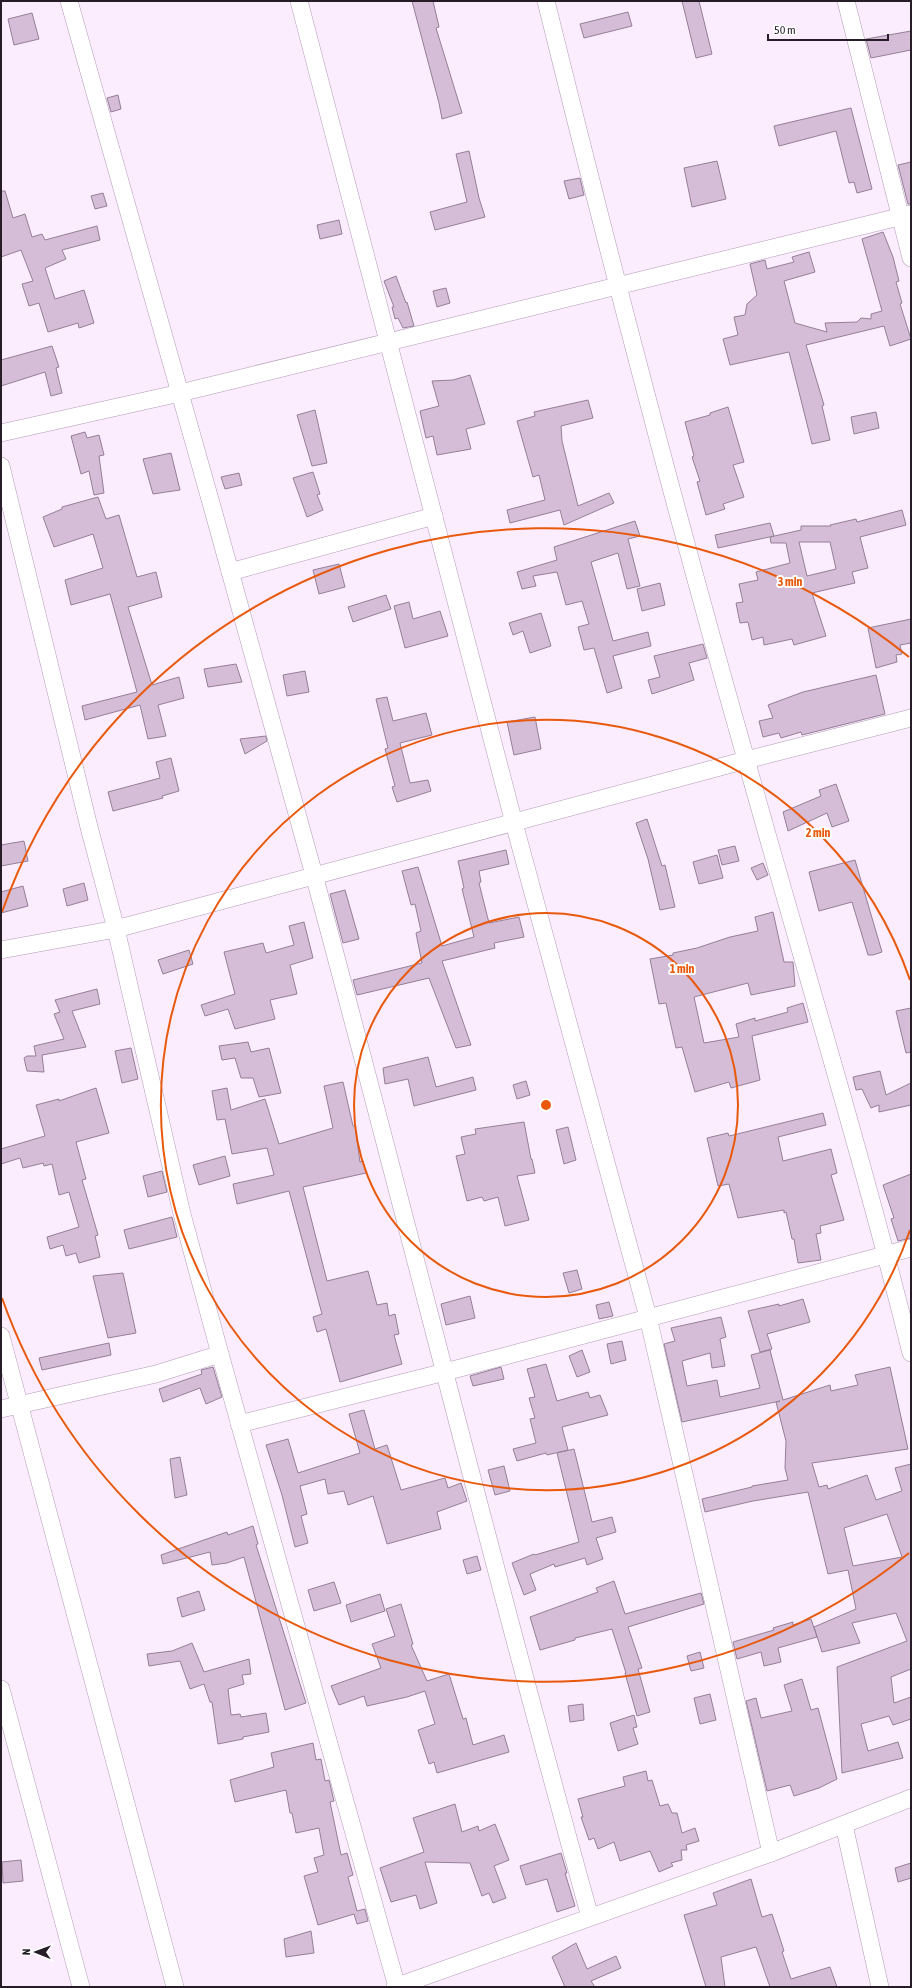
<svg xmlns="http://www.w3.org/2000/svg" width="912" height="1988" font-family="'Asap Condensed',sans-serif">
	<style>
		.building { fill: #d5bdd8; stroke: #957f98; fill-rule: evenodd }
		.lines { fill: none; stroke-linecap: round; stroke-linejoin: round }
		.street-casing { stroke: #b29bb6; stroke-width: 18 }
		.street { stroke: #fff; stroke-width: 17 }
		.ring { fill: none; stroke: #e8590c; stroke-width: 2 }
		.centre { fill: #e8590c; stroke: #fff; stroke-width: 2 }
		.ring-label { font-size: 12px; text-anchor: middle; font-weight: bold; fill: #e8590c; stroke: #fff; stroke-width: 4; stroke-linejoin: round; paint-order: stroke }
	</style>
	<rect width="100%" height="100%" fill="#fbecfe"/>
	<!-- building -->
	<g class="building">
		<path d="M412 1H433L439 27 436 28 462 113 442 119 439 103Z"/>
		<path d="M682 1H699L712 54 696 58Z"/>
		<path d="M628 12 632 26 584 38 580 24Z"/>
		<path d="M32 13 39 39 14 45 8 19Z"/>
		<path d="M911 31V50L871 58 866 39Z"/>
		<path d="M118 95 121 109 111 112 107 98Z"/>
		<path d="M851 108 872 189 857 193 854 182 849 183 836 131 779 146 774 126Z"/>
		<path d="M469 151 479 198 485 217 435 230 430 212 467 202 456 154Z"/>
		<path d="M717 161 726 199 692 207 684 168Z"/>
		<path d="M911 162V204H908L898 165Z"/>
		<path d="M580 178 584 195 569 199 564 181Z"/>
		<path d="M1 191H5L13 218 25 214 32 237 42 234 45 240 97 226 100 240 62 250 66 259 45 268 55 299 84 290 94 323 79 328 78 323 48 332 39 303 29 306 22 284 33 281 21 250 1 257Z"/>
		<path d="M103 193 107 206 95 209 91 196Z"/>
		<path d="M339 220 342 234 320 239 317 225Z"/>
		<path d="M883 232 893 257 899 281 896 282 902 303 900 304 911 339 890 346 884 326 806 345 824 405 822 406 830 440 812 444 789 352 730 365 723 339 738 335 734 317 745 315 747 304 757 295 750 264 765 260 767 269 794 262 792 257 809 252 815 272 784 281 795 323 827 332 825 323 857 322 861 318 871 319V314L882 311 862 239Z"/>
		<path d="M396 276 406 303 407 302 414 326 403 328 398 318 395 319 392 307H394L384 281Z"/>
		<path d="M446 288 450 303 437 307 433 291Z"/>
		<path d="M52 346 59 367 56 368 62 393 51 396 45 372 1 386V360Z"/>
		<path d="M470 375 485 424 466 429 471 449 437 455 433 436 426 438 420 411 439 406 432 381 453 380Z"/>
		<path d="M588 400 593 418 561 426 562 441 578 506 609 493 614 503 564 525 560 510 510 523 507 510 545 500 539 475 533 477 517 421 535 416 534 412Z"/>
		<path d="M728 407 744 462 733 465 744 497 723 504 725 509 706 515 697 482 700 481 692 457 694 456 685 422 710 415V413Z"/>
		<path d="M315 410 327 463 312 466 297 415Z"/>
		<path d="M876 412 879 428 854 434 851 417Z"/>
		<path d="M85 432 87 438 99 435 104 455 99 456 104 493 94 495 89 471 81 474 71 436Z"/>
		<path d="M171 453 180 490 153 494 143 459Z"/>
		<path d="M313 472 320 494 317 495 323 510 307 517 293 478Z"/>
		<path d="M239 473 242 485 225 489 221 477Z"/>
		<path d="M98 497 106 519 119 515 137 577 156 572 162 597 128 607 152 685 179 677 184 698 158 705 166 736 148 739 140 705 85 720 82 706 137 692 110 594 71 605 65 580 103 568 93 534 54 547 43 517 62 509V507Z"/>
		<path d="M902 510 906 525 860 537 868 568 852 572 855 583 812 593 826 636 794 645 792 639 764 645 763 637 752 640 748 622 740 623 736 603 743 602 739 584 758 580 756 572 790 563 786 543H771L770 537 801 530V526H831L830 525 856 519 857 522ZM799 542H830L836 569 807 576Z"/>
		<path d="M635 521 640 536 628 539 640 586 627 589 618 553 591 562 613 641 648 632 651 646 613 656 622 688 607 693 594 648 584 650 578 627 589 624 582 601 566 605 557 572 533 576 536 586 522 589 517 572 557 560 554 547Z"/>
		<path d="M770 523 774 536 718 548 715 535Z"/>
		<path d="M339 564 345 587 319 594 313 570Z"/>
		<path d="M660 583 665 605 642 611 637 589Z"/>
		<path d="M386 595 391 609 353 622 348 607Z"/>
		<path d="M409 602 413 619 440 611 448 636 405 648 394 606Z"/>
		<path d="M541 613 551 646 530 653 523 631 513 635 509 623Z"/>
		<path d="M911 619V643L900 645 902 654 896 655 897 662 876 668 868 628Z"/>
		<path d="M703 644 707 658 689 663 694 680 652 694 648 680 660 677 654 656Z"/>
		<path d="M236 664 242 682 208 687 204 669Z"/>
		<path d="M305 671 309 692 287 696 283 675Z"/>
		<path d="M876 675 885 714 802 735 801 732 781 738 779 733 763 737 759 721 773 718 768 705 803 692Z"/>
		<path d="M387 697 393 721 426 713 432 735 400 743 410 783 428 780 431 791 397 802 392 787 395 786 385 749 388 748 376 699Z"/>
		<path d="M535 717 541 749 514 755 507 722Z"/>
		<path d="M266 736 267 741 245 754 240 739Z"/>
		<path d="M171 758 179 791 162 796 163 798 113 811 108 792 160 778 156 762Z"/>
		<path d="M836 784 849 821 832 827 827 813 788 831 783 812 821 796 819 790Z"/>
		<path d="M647 819 662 866 665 865 675 907 660 910 648 859 636 823Z"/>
		<path d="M24 841 28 861 1 866V845Z"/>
		<path d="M735 846 739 861 722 865 718 850Z"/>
		<path d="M506 850 509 864 479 871 481 882 479 883 489 923 519 917 524 937 494 943 495 948 442 961 471 1045 456 1048 429 978 357 995 353 980 422 963 416 933 421 931 415 904 411 905 402 871 418 867 442 946 474 937 462 889 464 888 458 861Z"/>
		<path d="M717 855 723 878 699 884 693 862Z"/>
		<path d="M855 860 882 952 873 955H868L852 902 819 911 809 872Z"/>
		<path d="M763 863 768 875 757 880 751 868Z"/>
		<path d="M84 883 88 900 67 906 63 889Z"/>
		<path d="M23 886 28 906 1 913V892Z"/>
		<path d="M345 890 359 939 343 943 330 894Z"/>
		<path d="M773 912 784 962H793L795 986 751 995 748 983 694 997 704 1043 739 1037 736 1024 755 1018V1021L788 1012 787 1008 803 1003 808 1022 752 1036 760 1080 731 1088 729 1082 695 1092 682 1047 676 1048 666 1003 659 1004 650 959 673 955V953L697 948 730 937 758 931 755 917Z"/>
		<path d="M304 922 313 958 290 965 297 994 270 1000 275 1019 235 1029 228 1009 205 1016 201 1005 235 994 224 952 263 943 266 953 294 945 289 926Z"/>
		<path d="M189 950 193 964 163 974 158 960Z"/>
		<path d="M97 989 100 1004 72 1011 86 1047 42 1055 44 1072 27 1071 24 1058 27 1056H36L34 1046 64 1039 54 1014 60 1012 55 1000Z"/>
		<path d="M911 1008V1052L906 1053 896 1011Z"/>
		<path d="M248 1042 251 1052 269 1048 281 1093 259 1097 253 1078H241L235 1058 222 1060 219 1046Z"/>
		<path d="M131 1048 138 1079 122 1083 115 1051Z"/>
		<path d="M428 1057 436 1087 473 1077 476 1090 414 1106 408 1079 385 1084 383 1068Z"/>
		<path d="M880 1071 886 1095 911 1083V1105L879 1112V1105L871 1108 862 1089 856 1090 853 1077Z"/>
		<path d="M526 1081 530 1095 517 1099 513 1085Z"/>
		<path d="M343 1082 353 1126H355L360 1162 363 1161 366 1173 303 1187 327 1281 368 1271 377 1305 387 1303 389 1316 395 1314 399 1334 394 1335 402 1364 340 1382 326 1329 317 1332 313 1317 322 1314 289 1191 237 1204 233 1184 274 1175 267 1148 232 1154 225 1119 217 1120 212 1091 227 1088 231 1110 265 1099 279 1144 333 1128 324 1086Z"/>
		<path d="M96 1088 109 1133 76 1142 86 1179 82 1180 98 1235 95 1236 100 1257 79 1263 76 1253 66 1256 63 1245 50 1249 47 1237 79 1227 69 1192 59 1195 52 1164 44 1166 43 1163 23 1168 20 1158 1 1164V1149L45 1136 36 1105 59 1099V1101Z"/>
		<path d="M823 1113 826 1125 778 1137 783 1161 831 1149 837 1173 831 1175 844 1220 820 1226 821 1233 816 1234 821 1260 798 1263 794 1239H792L786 1212 784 1213V1210L738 1218 729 1184 718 1186 707 1138 728 1133 729 1136Z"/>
		<path d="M524 1122 531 1159H532L535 1173 517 1176 529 1220 505 1226 498 1197 484 1201 482 1197 467 1201 456 1156 465 1154 461 1137 476 1134 475 1129Z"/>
		<path d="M568 1127 576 1160 564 1164 556 1130Z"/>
		<path d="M225 1156 230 1176 199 1185 193 1165Z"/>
		<path d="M162 1171 167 1192 148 1197 143 1176Z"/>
		<path d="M911 1174V1238L898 1241 891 1219 894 1218 883 1185Z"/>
		<path d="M172 1217 177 1237 129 1249 124 1230Z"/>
		<path d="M577 1270 582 1289 569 1293 563 1273Z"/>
		<path d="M123 1273 136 1333 108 1338 93 1276Z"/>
		<path d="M470 1296 475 1318 446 1325 441 1304Z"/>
		<path d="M803 1299 810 1322 767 1334 772 1349 760 1352 748 1311 779 1304V1306Z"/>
		<path d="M609 1302 613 1316 599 1319 596 1305Z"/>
		<path d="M721 1317 726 1337 720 1339 725 1366 712 1368 710 1353 682 1361 687 1386 717 1380 720 1397 760 1388 751 1355 770 1350 783 1400 830 1385 831 1391 858 1385 855 1375 890 1367 908 1449 812 1463 819 1487 827 1485 828 1489 867 1475 876 1500 902 1491 895 1468 911 1464V1669L891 1677 894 1703 911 1697V1719L893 1725 889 1716 861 1724 868 1751 898 1742 903 1758 842 1773 837 1667 907 1641 896 1613 852 1623 860 1643 822 1652 814 1627 856 1609 848 1570 828 1574 808 1492 753 1501 705 1512 702 1499 752 1487V1486L788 1480 785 1468 786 1441 776 1402 780 1401 682 1422 664 1344 675 1341 671 1328ZM887 1514 902 1557 853 1566 844 1528Z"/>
		<path d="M622 1341 626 1360 611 1364 607 1344Z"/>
		<path d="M109 1343 111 1355 42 1370 39 1358Z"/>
		<path d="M582 1350 590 1372 577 1377 569 1356Z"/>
		<path d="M546 1364 557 1401 588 1392 590 1398 600 1395 608 1415 562 1427 568 1450 547 1455 546 1453 517 1461 513 1449 536 1443 530 1419 535 1418 529 1398 535 1397 527 1369Z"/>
		<path d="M213 1367 222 1397 206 1404 200 1388 163 1402 159 1389 202 1374 201 1370Z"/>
		<path d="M501 1367 504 1379 473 1386 470 1376Z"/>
		<path d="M364 1410 375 1449 387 1445 401 1490 445 1478 448 1488 461 1483 467 1501 437 1512 441 1529 387 1544 373 1496 348 1505 344 1491 328 1494 325 1479 300 1486 307 1514 301 1516 308 1543 295 1547 282 1495 266 1445 288 1439 298 1473 360 1453 349 1414Z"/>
		<path d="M574 1449 592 1522 612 1517 616 1532 596 1538 603 1559 587 1565 585 1558 555 1567 554 1564 530 1574 536 1590 524 1595 512 1563 534 1554 535 1555 579 1542 557 1453Z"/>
		<path d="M180 1457 187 1495 175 1498 170 1459Z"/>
		<path d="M504 1466 510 1491 495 1495 488 1470Z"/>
		<path d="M253 1526 258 1544 256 1545 306 1703 285 1710 244 1557 227 1563 212 1565 210 1552 163 1564 161 1555 227 1532 228 1535Z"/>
		<path d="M477 1556 481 1570 467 1574 463 1560Z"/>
		<path d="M614 1581 625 1614 701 1593 704 1604 628 1627 642 1668 638 1669 650 1712 637 1716 625 1673H626L612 1629 575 1638V1640L540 1650 530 1617 598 1592 596 1588Z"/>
		<path d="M334 1582 341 1603 314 1611 308 1590Z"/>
		<path d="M199 1591 205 1610 182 1617 177 1598Z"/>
		<path d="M380 1594 385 1611 351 1622 346 1605Z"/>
		<path d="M401 1604 413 1644 411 1645 427 1681 449 1674 463 1719 466 1718 473 1745 504 1735 509 1752 437 1773 434 1762 429 1764 418 1730 435 1724 425 1691 407 1697 367 1706 364 1696 339 1705 331 1686 381 1668 372 1644 395 1636 386 1609Z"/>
		<path d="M811 1619 817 1637 778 1648 781 1662 764 1666 761 1652 737 1659 733 1642 774 1630 773 1628 793 1622V1625Z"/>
		<path d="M192 1643 204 1672 249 1659 251 1674 242 1675 244 1684 228 1689 231 1715 240 1714 241 1717 266 1713 269 1732 243 1737V1739L218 1744 212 1702H210L204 1684 190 1689 180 1661 149 1666 147 1654 172 1651Z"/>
		<path d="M700 1652 704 1668 691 1671 687 1656Z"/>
		<path d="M802 1679 811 1710 818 1708 837 1779 819 1788 794 1796 790 1785 767 1791 746 1701 756 1698 761 1718 792 1711 784 1685Z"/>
		<path d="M710 1694 716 1720 700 1724 694 1698Z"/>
		<path d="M583 1704 584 1720 570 1722 568 1706Z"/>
		<path d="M634 1715 637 1727 633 1728 638 1744 618 1751 610 1723Z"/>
		<path d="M313 1743 316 1760 321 1759 325 1781 329 1780 334 1801 330 1802 341 1855 347 1853 353 1875 348 1877 357 1911 365 1909 368 1921 357 1924 354 1914 318 1925 304 1876 318 1872 314 1858 324 1855 319 1828 296 1833 292 1813H290L286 1790 235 1802 230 1780 274 1767 271 1753Z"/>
		<path d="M646 1771 648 1781 652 1780 660 1806 668 1804 672 1813H677L682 1833 695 1828 699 1841 686 1845 687 1850H681L682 1860 671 1863 673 1866 659 1872 650 1851 620 1861 614 1842 598 1849 594 1838 589 1840 581 1817H583L578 1799 625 1786 623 1777Z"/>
		<path d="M455 1804 462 1832 478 1826 479 1831 495 1824 509 1860 494 1866 506 1898 493 1903 489 1893 482 1896 470 1863 425 1862 437 1903 420 1909 416 1895 391 1902 380 1868 424 1852 413 1818Z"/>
		<path d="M561 1853 567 1873H565L575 1906 557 1912 547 1879 526 1885 520 1866Z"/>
		<path d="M21 1860 23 1881 3 1883 2 1862Z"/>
		<path d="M911 1863V1878L898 1882 895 1868Z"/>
		<path d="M751 1879 762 1917 772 1914 784 1951 782 1952 791 1979 830 1967 837 1987H770L756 1947 721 1957 725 1987H706L684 1915 717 1905 713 1893Z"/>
		<path d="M311 1931 314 1953 286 1957 284 1939Z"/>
		<path d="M576 1943 587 1969 616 1956 621 1968 591 1981 595 1987H565L552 1957Z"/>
	</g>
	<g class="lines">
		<defs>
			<g id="street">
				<path d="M69 1C151 292 235 583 314 875 408 1222 493 1571 590 1917"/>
				<path d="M299 1 514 823 648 1317 771 1853"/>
				<path d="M546 1C609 256 675 510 747 763 802 960 862 1155 911 1353"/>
				<path d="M846 1 911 258"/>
				<path d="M1 433 180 393 911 214"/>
				<path d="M1 466 89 827 116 929 182 1214 220 1354 397 1987"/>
				<path d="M230 572 434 516"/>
				<path d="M1 950 116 929 746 760 911 718"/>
				<path d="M1 1336 175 1987"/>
				<path d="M1 1409 156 1374 220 1354"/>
				<path d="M239 1424 445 1372 911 1248"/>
				<path d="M1 1689 81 1987"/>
				<path d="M844 1825 880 1987"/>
				<path d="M395 1987 771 1853 911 1798"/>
			</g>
		</defs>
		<!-- street casing -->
		<use href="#street" class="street-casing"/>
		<!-- street -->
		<use href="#street" class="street"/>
	</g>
	<!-- distance rings -->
	<g class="ring">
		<circle cx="546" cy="1105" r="192"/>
		<path d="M910 1230A385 385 0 1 1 910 980"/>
		<path d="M909 1553A577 577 0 0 1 2 1298M2 912A577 577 0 0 1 909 657"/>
	</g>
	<circle cx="546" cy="1105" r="6" class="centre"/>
	<g class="ring-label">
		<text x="790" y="586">3 min</text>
		<text x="818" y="837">2 min</text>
		<text x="682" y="973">1 min</text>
	</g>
	<!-- border -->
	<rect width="912" height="1988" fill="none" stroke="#261d28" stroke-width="4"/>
	<!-- north arrow -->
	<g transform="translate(36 1952) rotate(271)" stroke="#ffffff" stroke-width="3" paint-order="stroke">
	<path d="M0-3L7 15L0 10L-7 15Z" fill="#261d28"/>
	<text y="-6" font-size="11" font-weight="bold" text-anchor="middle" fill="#261d28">N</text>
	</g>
	<!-- scale -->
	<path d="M768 34v6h120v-6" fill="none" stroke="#261d28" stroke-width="2"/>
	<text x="774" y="34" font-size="12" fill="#261d28" stroke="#ffffff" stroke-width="3" paint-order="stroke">50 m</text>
</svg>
